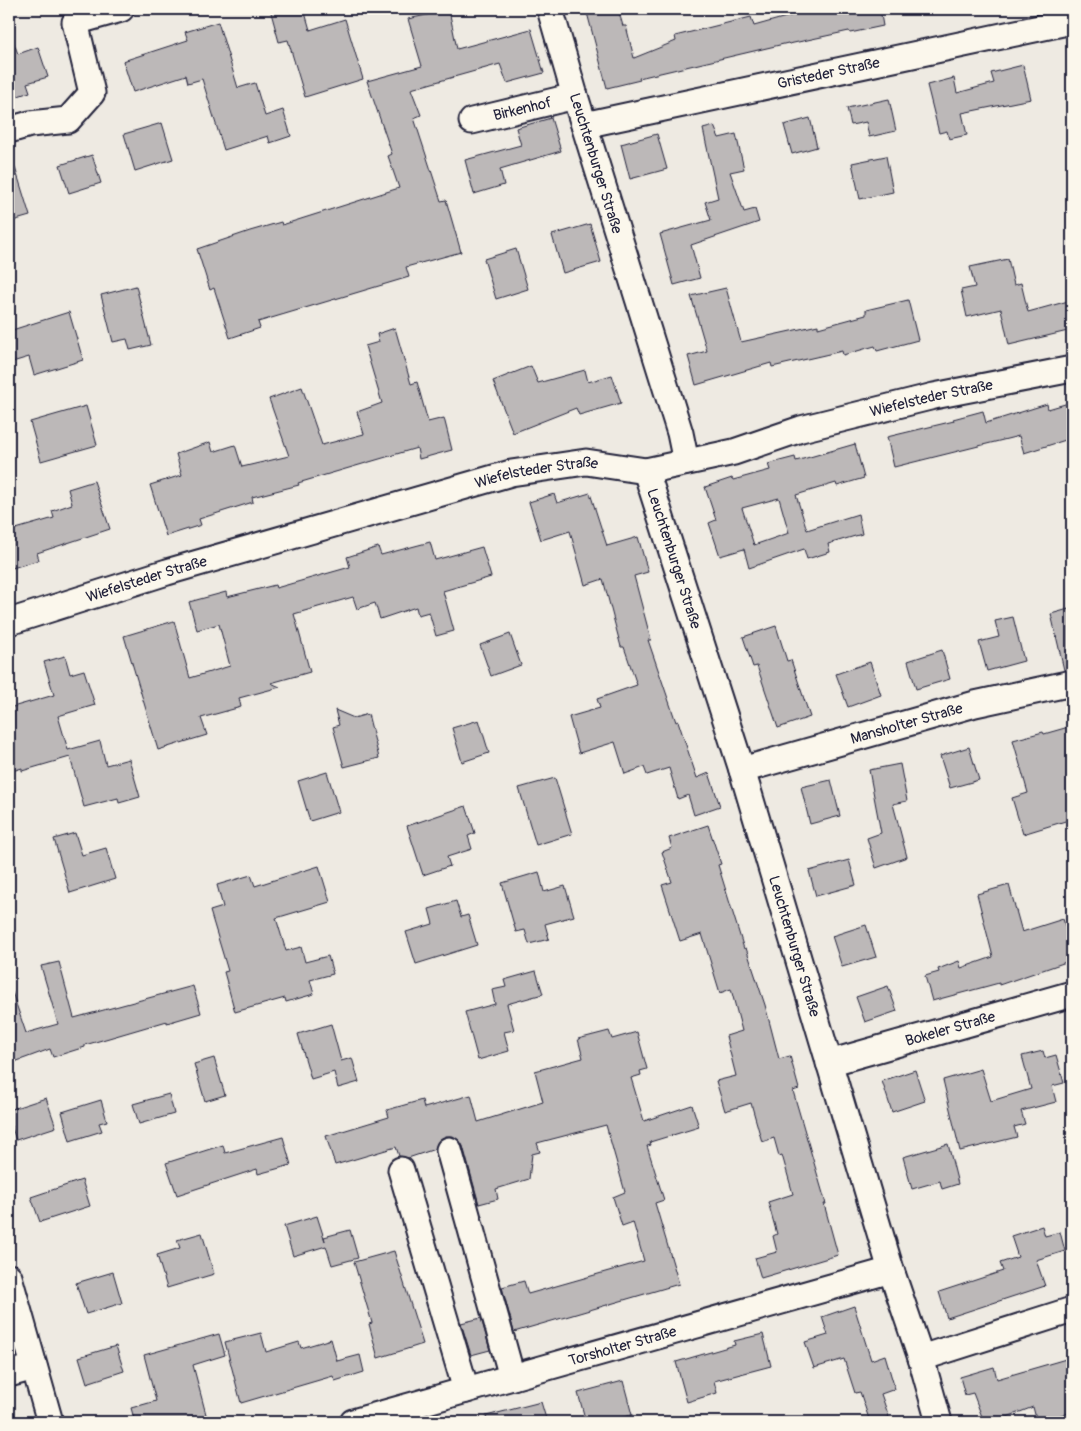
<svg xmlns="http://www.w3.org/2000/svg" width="1081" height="1431" font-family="Pangolin,sans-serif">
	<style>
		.building { fill: #bcb8b8; stroke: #22223b; fill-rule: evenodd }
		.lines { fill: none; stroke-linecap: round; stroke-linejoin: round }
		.minor-casing { stroke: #22223b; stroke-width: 29 }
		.minor { stroke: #fbf7ec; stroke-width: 25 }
		.labels { text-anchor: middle; stroke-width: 4; stroke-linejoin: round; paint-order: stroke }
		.street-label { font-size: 15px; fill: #22223b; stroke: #fbf7ec }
	</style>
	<rect width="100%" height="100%" fill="#eeeae2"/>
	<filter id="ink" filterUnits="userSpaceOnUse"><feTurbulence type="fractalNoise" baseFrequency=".02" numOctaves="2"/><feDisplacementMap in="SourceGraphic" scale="10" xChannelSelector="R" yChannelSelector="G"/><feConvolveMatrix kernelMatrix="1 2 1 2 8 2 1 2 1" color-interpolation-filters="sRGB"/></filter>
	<g filter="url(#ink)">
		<!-- building -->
		<g class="building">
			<path d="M270 9H304L310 30 345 19 363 79 305 97 288 40 279 42Z"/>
			<path d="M586 9H618L623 26H626L634 58 676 41 675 36 751 17 754 26 797 14 796 9H880L883 26 850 33 849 31 789 44 788 43 639 78 640 80 607 88Z"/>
			<path d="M449 10 457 49 531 29 544 73 507 83 500 64 411 89 421 115 414 118 441 201 446 200 461 252 406 267 409 277 258 322 260 328 230 338 214 288 210 290 197 249 250 231 281 222 282 225 399 188 388 156 392 154 367 81 422 66 408 19Z"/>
			<path d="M218 22 238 88 255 83 265 116 283 110 291 136 270 143 268 136 224 150 202 79 188 83 186 75 133 92 123 61 188 40 185 32Z"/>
			<path d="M9 38H12L18 54 38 47 48 77 27 83 30 92 9 99Z"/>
			<path d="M1023 65 1031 99 962 113 967 135 949 139 947 131 939 133 927 85 954 78 957 93 994 83 991 73Z"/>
			<path d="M889 99 896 131 869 137 866 122 851 125 847 108Z"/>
			<path d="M551 118 561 151 500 169 504 185 474 194 465 160 521 145 516 128Z"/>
			<path d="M810 118 817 147 792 154 784 125Z"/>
			<path d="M162 123 173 159 135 171 124 134Z"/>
			<path d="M714 126 719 138 736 134 744 169 730 172 744 212 755 209 759 222 691 245 700 278 674 285 660 234 711 220 705 202 718 198 703 129Z"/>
			<path d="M657 134 667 169 630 179 621 144Z"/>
			<path d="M92 155 101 183 69 193 60 165Z"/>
			<path d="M886 156 893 192 860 199 852 163Z"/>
			<path d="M13 161 30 216 9 222V162Z"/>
			<path d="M590 224 601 262 563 273 552 235Z"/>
			<path d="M516 249 528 289 496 299 484 259Z"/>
			<path d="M1008 259 1014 285 1021 283 1028 312 1072 300V330L1009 345 1001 309 967 317 961 290 975 287 970 267Z"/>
			<path d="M136 286 151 345 130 350 127 339 113 342 101 295Z"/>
			<path d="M726 288 741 342 818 325V328L866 315V310L908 300 918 340 877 351 875 346 843 355 842 351 772 367 771 363 696 385 688 356 707 351 691 296Z"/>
			<path d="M69 312 83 360 34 375 29 357 9 363V331Z"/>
			<path d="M395 328 411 384 417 382 428 422 444 418 452 450 419 459 417 448 298 483 299 485 252 497 253 502 199 519 201 525 166 536 150 485 182 475 176 454 210 442 213 452 235 445 242 467 289 456 269 399 302 387 322 445 364 434 357 412 382 403 365 346 379 342 377 334Z"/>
			<path d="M531 366 538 383 585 370 588 382 612 375 621 403 579 415 576 408 513 433 493 381Z"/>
			<path d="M1072 402V438L1024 453 1019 436 894 467 887 437 954 421 953 419 983 411 986 423 1047 404 1048 409Z"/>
			<path d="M86 406 97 445 41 461 30 422Z"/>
			<path d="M855 444 864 478 837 486 836 483 796 495 807 530 858 514 862 534 828 544 830 552 807 559 804 549 749 568 744 549 720 556 709 523 716 520 705 487 732 478 733 480 770 470 768 464 795 457 796 461ZM779 498 789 533 754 545 742 508Z"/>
			<path d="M94 481 110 529 37 553 39 560 9 569V531L54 518 52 511 72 504 68 489Z"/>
			<path d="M590 493 607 546 638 537 648 572 634 576 651 640H648L676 722 678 721 697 778 709 773 720 806 694 815 688 795 678 799 669 768 647 775 644 767 625 774 615 742 579 753 569 717 600 708 597 699 637 685 624 647H621L603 579 585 585 570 531 541 540 529 502 554 494 557 503Z"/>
			<path d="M430 542 435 560 482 547 491 577 443 591 454 631 436 636 429 612 418 615 416 607 380 619 375 603 357 609 353 597 294 614 310 672 271 683 280 687 239 698 241 707 201 718 207 735 158 750 124 636 174 621 190 678 230 666 219 624 197 630 189 602 226 592 227 597 275 585 276 588 350 567 347 557 378 547 381 555Z"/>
			<path d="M1072 608V669L1064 670 1051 614Z"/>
			<path d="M1013 617 1024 661 987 671 979 642 999 637 995 621Z"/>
			<path d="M776 626 787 661 791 660 810 717 778 728 757 666 753 667 743 637Z"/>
			<path d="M510 634 521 665 491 676 480 645Z"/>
			<path d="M942 650 950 679 916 689 908 661Z"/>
			<path d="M65 656 70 674 84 670 95 705 58 716 68 750 100 741 106 765 129 759 140 797 119 803 118 798 84 807 70 757 22 771V768L9 772V708L54 695 44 662Z"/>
			<path d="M870 662 881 695 848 707 836 674Z"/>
			<path d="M335 710 354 718 368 714 379 758 344 767 333 727 339 725Z"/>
			<path d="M479 720 489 753 462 762 452 728Z"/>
			<path d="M1072 726V819L1023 834 1012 798 1028 793 1013 740 1043 732 1044 734Z"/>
			<path d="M969 747 979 780 950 788 940 756Z"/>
			<path d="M900 764 907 801 893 804 907 857 876 868 867 838 881 833 869 770Z"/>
			<path d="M327 772 339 812 310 821 298 781Z"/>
			<path d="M555 778 572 834 536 845 519 788Z"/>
			<path d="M831 780 840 816 810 824 801 787Z"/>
			<path d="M466 806 475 833 468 836 472 849 447 857 450 866 423 875 407 826Z"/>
			<path d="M708 825 721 864 718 865 744 949 746 948 765 1005 779 1059 790 1056 799 1089 793 1091 826 1204H824L838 1255 761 1278 755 1258 777 1252 773 1236 777 1234 768 1202 793 1194 782 1155 779 1156 774 1138 762 1142 751 1103 725 1111 716 1081 736 1076 726 1036 742 1031 731 989 720 993 702 934 680 941 662 885 672 882 662 852 672 848 669 838Z"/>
			<path d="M75 833 82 855 106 848 115 879 70 893 54 839Z"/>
			<path d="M849 860 856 885 816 896 809 871Z"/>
			<path d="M319 866 330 902 276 918 286 951 301 947 305 962 328 956 333 974 310 980 314 994 286 1002 285 998 235 1012 224 972 228 971 210 911 223 907 217 885 251 875 255 886Z"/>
			<path d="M539 872 544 892 565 886 574 916 545 924 549 939 529 944 525 930 516 932 502 883Z"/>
			<path d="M1009 885 1022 932 1063 919 1072 948V960L999 985V983L932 1001 925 976 939 972 938 969 959 961 961 968 993 957 977 894Z"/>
			<path d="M456 901 461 917 468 915 477 945 416 964 406 932 433 924 429 909Z"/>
			<path d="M866 925 876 957 842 967 832 936Z"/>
			<path d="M59 962 74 1018 193 986 201 1013 167 1023V1021L85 1045V1047L53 1057 50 1049 9 1064V992H12L26 1033 58 1024 41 966Z"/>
			<path d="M536 971 543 994 507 1004 514 1030 504 1032 509 1051 478 1060 465 1012 495 1004 492 990 506 987 504 980Z"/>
			<path d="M888 986 897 1011 865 1022 856 997Z"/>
			<path d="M331 1024 341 1061 352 1058 359 1082 338 1088 334 1072 311 1079 298 1034Z"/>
			<path d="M609 1031 612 1039 637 1032 647 1069 640 1071 641 1075 631 1078 644 1121 692 1105 699 1127 650 1142 651 1145 647 1146 664 1200 655 1203 679 1284 514 1332 502 1287 524 1281 528 1294 644 1261 633 1222 622 1226 613 1197 625 1192 606 1125 537 1143 540 1152 532 1154 529 1179 496 1189 498 1199 479 1204 463 1146 459 1140 453 1136H446L439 1140 435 1149 408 1158 399 1156 396 1147 335 1165 326 1136 389 1117 387 1110 422 1100 424 1108 471 1095 478 1122 543 1102 535 1071 583 1058 578 1039Z"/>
			<path d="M1043 1051 1045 1058 1056 1055 1064 1083 1052 1086 1056 1102 1021 1111 1025 1124 1014 1127 1017 1137 960 1151 943 1080 981 1069 991 1101 1031 1089 1022 1056Z"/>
			<path d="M214 1058 225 1095 205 1101 194 1064Z"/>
			<path d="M915 1070 925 1101 892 1112 882 1081Z"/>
			<path d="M169 1094 174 1114 139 1124 133 1104Z"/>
			<path d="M46 1098 56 1127 16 1140 9 1119V1110Z"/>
			<path d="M101 1100 107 1121 99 1123 102 1131 70 1141 62 1112Z"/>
			<path d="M283 1137 291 1165 258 1174 257 1169 177 1195 166 1163 223 1145 225 1153Z"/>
			<path d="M948 1144 958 1184 942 1189 940 1181 912 1189 903 1157Z"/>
			<path d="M82 1180 90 1206 40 1222 31 1197Z"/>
			<path d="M317 1216 325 1241 324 1237 350 1230 358 1258 332 1265 326 1246 293 1256 284 1226Z"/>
			<path d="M1042 1226 1045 1236 1060 1232 1065 1251 1036 1260 1045 1286 947 1318 939 1292 1003 1271 1000 1263 1018 1257 1011 1236Z"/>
			<path d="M202 1233 214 1274 167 1288 157 1255 180 1248 177 1240Z"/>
			<path d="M394 1251 423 1344 378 1358 369 1324 372 1323 354 1262Z"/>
			<path d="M113 1272 122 1303 86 1314 76 1283Z"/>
			<path d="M854 1306 871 1360 885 1355 895 1389 881 1394 889 1417 874 1422H870L860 1392 855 1393 844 1359 814 1368 805 1342 828 1335 822 1317Z"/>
			<path d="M481 1318 490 1350 471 1355 461 1323Z"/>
			<path d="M261 1333 266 1352 299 1342 301 1348 331 1339 337 1361 360 1355 364 1372 335 1381 333 1376 241 1403 225 1342Z"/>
			<path d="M219 1334 225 1355 193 1365 208 1422H135L131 1408 156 1401 144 1355Z"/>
			<path d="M763 1334 771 1366 714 1381 717 1393 687 1402 676 1362 735 1345 734 1341Z"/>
			<path d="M116 1346 124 1371 87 1383 79 1357Z"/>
			<path d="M1066 1359 1072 1378V1412L1037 1422 1033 1407 994 1422H984L973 1393 965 1395 960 1377 994 1367 997 1379Z"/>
			<path d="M623 1381 632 1415 606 1422H586L578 1393Z"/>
			<path d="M541 1402 547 1422H487L486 1416Z"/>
		</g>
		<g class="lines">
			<defs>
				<g id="minor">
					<path id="s1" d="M550 9 575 96 680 433 686 462"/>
					<path id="s2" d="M472 121 575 96"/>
					<path id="s3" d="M584 125 1072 21"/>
					<path d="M9 130 30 124 68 120 92 93 75 22 121 9"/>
					<path id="s4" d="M646 471 742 770 891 1270 921 1358 939 1422"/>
					<path id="s5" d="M9 622 167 572 511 473 586 462 646 471 734 452 801 429 934 396 1072 369"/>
					<path id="s6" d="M742 770 975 704 1072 683"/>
					<path id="s7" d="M829 1063 1072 994"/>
					<path d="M449 1150 512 1377"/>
					<path d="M401 1170 466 1390"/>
					<path d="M9 1277 50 1422"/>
					<path d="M921 1358 1072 1310"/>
					<path d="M9 1374 34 1367"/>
					<path id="s8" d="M353 1422 891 1270"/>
				</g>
			</defs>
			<!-- minor casing -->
			<use href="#minor" class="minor-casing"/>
			<!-- minor -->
			<use href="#minor" class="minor"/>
		</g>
	</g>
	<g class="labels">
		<!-- street labels -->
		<g class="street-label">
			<text dy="5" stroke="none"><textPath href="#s3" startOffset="250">Gristeder Straße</textPath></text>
			<text dy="5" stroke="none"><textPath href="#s2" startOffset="52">Birkenhof</textPath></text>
			<text dy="5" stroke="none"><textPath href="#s1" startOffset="161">Leuchtenburger Straße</textPath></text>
			<text dy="5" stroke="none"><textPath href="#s5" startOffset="955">Wiefelsteder Straße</textPath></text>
			<text dy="5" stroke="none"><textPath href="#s5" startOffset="549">Wiefelsteder Straße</textPath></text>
			<text dy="5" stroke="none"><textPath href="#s4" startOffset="92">Leuchtenburger Straße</textPath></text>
			<text dy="5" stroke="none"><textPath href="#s5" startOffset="144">Wiefelsteder Straße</textPath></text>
			<text dy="5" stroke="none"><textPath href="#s6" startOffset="171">Mansholter Straße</textPath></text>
			<text dy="5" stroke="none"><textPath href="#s4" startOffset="498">Leuchtenburger Straße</textPath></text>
			<text dy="5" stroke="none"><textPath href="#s7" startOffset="126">Bokeler Straße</textPath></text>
			<text dy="5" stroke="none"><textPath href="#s8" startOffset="280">Torsholter Straße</textPath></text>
		</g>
	</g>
	<!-- margin -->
	<rect width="1081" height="1431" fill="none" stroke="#fbf7ec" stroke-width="30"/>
	<rect x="15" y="15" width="1051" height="1401" fill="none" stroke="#22223b" stroke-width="2" filter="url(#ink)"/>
</svg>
